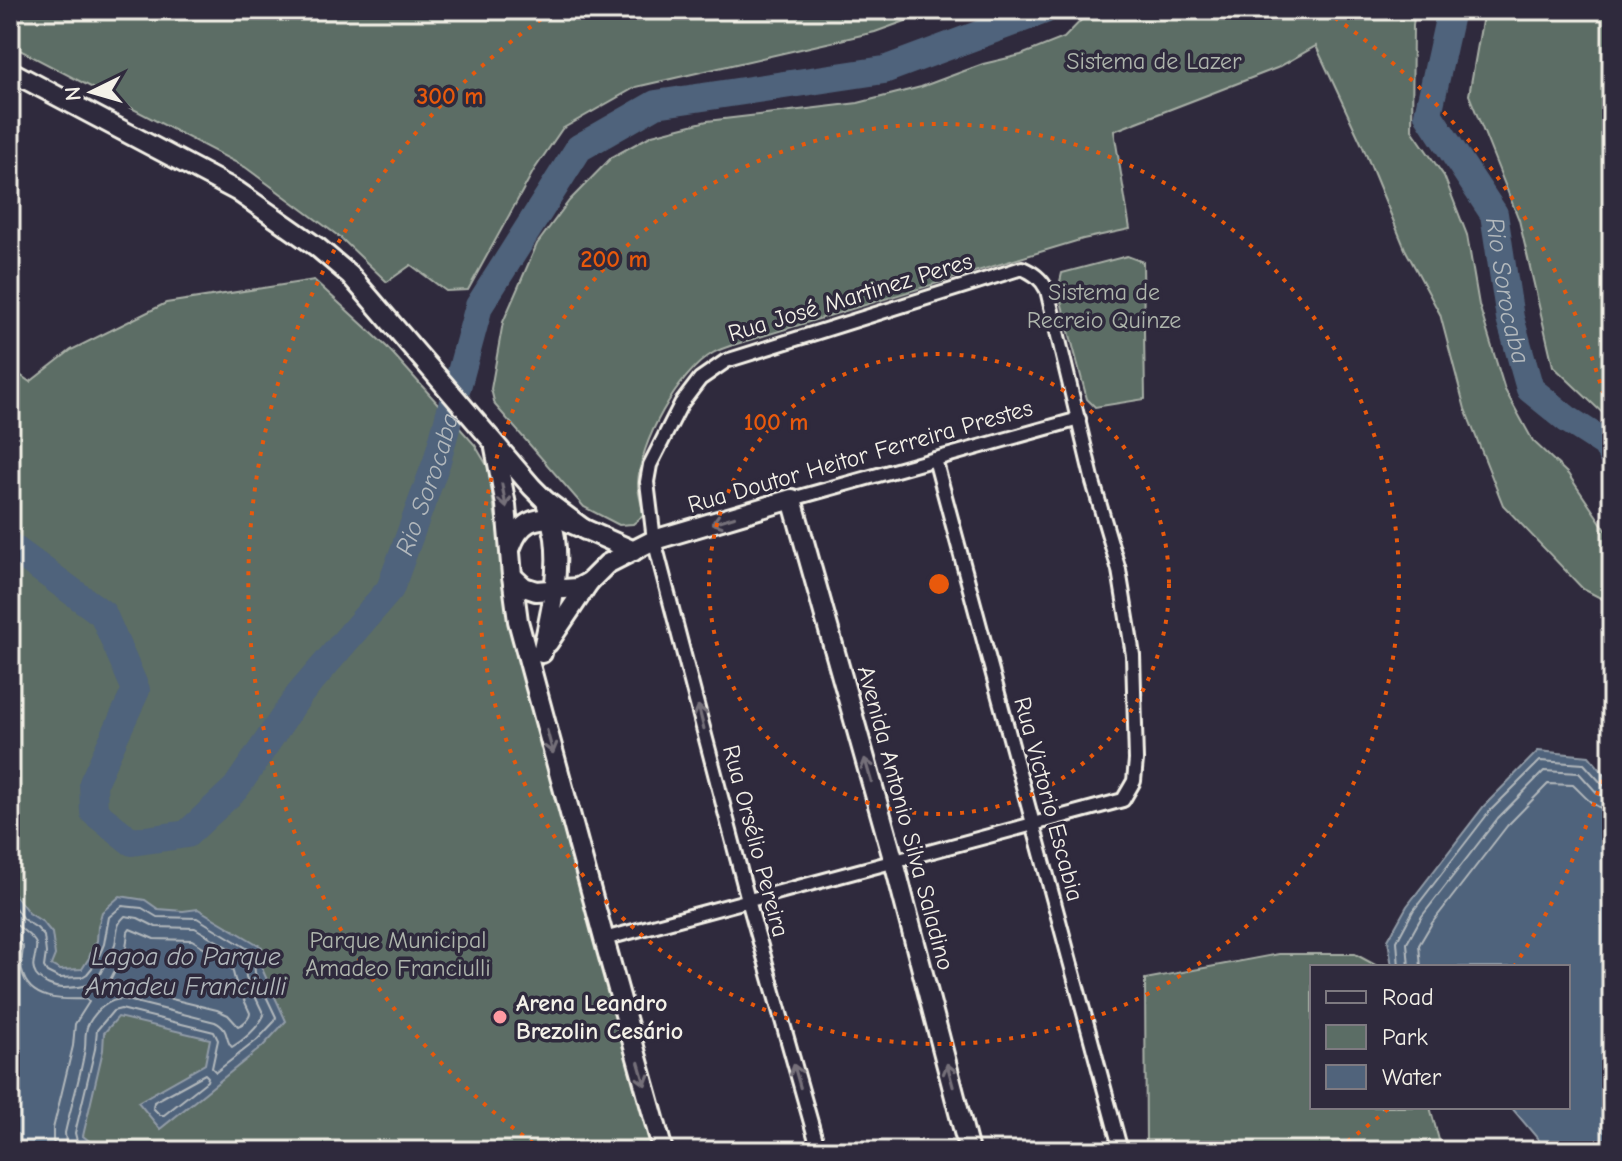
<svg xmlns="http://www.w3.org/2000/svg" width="1622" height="1161" font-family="'Comic Neue',sans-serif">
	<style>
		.green { fill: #5b6d65; stroke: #a8afa6; stroke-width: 2 }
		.water { fill: #50637b; stroke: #929ca7; stroke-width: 2 }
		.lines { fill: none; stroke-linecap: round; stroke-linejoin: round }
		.shore { stroke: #b2b8bc; stroke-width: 2 }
		.river { stroke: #50637b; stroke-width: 28 }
		.street-casing { stroke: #f4f1e8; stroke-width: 18 }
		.secondary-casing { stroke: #f4f1e8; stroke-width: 24 }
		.street { stroke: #2f2a3d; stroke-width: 12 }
		.secondary { stroke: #2f2a3d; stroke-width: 18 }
		.oneway { stroke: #747079 }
		.ring { fill: none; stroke: #e8590c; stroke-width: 4; stroke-dasharray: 4 8 }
		.poi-dot { fill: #ff9aa2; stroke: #2f2a3d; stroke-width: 3 }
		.labels { text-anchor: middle; stroke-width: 7; stroke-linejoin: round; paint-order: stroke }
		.park-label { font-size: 24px; fill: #afb6ad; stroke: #2f2a3d }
		.street-label { font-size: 24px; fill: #f4f1e8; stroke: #2f2a3d }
		.poi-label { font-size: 24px; font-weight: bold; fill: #f4f1e8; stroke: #2f2a3d; text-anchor: start }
		.water-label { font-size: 26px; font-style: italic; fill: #b2b8bc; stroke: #2f2a3d }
		.centre { fill: #e8590c; stroke: #2f2a3d; stroke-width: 4 }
		.ring-label { font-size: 24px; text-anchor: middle; font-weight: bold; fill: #e8590c; stroke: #2f2a3d; stroke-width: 7; stroke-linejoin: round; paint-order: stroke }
	</style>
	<rect width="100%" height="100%" fill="#2f2a3d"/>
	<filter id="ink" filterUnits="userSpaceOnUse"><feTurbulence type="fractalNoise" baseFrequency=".0125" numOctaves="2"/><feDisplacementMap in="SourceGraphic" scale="16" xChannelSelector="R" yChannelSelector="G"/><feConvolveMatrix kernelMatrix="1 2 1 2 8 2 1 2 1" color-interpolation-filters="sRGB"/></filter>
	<g filter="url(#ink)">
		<!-- green -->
		<g class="green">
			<path d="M10 10H936L875 32 636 87 562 129 534 170 468 290 446 291 411 265 387 282 341 238 245 167 10 45Z"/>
			<path d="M1091 10H1415L1413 25 1412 130 1444 176 1467 235 1479 305 1505 390 1533 441 1568 474 1612 539V604L1583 589 1503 505 1465 409 1440 314 1405 249 1363 147 1316 46 1277 68 1114 131 1130 229 1083 239 730 346C725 348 718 350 713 353 678 373 639 444 638 484 638 494 642 505 644 515L633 524 619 525 584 507 495 405 491 389 503 322 537 244 569 201 612 157 652 135 707 121 858 103 921 87 983 64 1021 55 1064 38Z"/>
			<path d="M1484 10H1612V422L1553 366 1519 220 1469 95Z"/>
			<path d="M1127 256 1143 262 1145 399 1095 407 1087 399 1058 290 1062 273Z"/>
			<path d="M314 280 387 347 475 445 488 467 512 628 656 1151H10V368L30 382 71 350 166 303Z"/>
			<path d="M1279 954H1355L1379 967H1312V1107H1430L1442 1151H1146L1145 979Z"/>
		</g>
		<!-- water -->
		<g class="water">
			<path d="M1538 751 1589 756 1612 783V1151H1548L1511 1107H1568V967H1392L1388 940 1407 906 1484 806Z"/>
			<path d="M10 889 29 913 43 922 52 933 55 955 51 965 60 970 82 969 89 958 93 946 97 941 98 927 102 912 120 896 145 900 158 909 183 911 198 909 262 947 263 971 286 1021 263 1046 160 1129 138 1102 205 1064 210 1039 118 1017 104 1033 103 1050 83 1136 102 1151H10Z"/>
		</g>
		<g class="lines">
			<!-- shore -->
			<g class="shore">
				<path d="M10 901 23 919 37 928 44 936 46 953 44 967 47 972 59 978 82 977 87 974 96 963 104 944 109 917 122 906 142 908 157 917 197 918 253 952 255 973 276 1017 275 1021 257 1040 216 1072 212 1068 218 1040 214 1032 121 1009 113 1011 97 1030 95 1049 75 1133 77 1141 89 1151"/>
				<path d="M10 918C17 928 33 935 36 944 38 955 29 964 36 975 42 983 54 988 63 988 97 987 96 983 109 955 113 947 113 953 115 944 118 932 115 925 125 916L138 918 156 927 195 928 244 957 246 977 264 1015C258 1028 244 1040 232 1047 224 1040 231 1030 215 1022L123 999C108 999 96 1011 89 1023 84 1031 86 1039 85 1048 81 1076 71 1105 65 1133L66 1143 73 1151"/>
				<path d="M130 929 154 939 192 940 231 964 235 980 250 1013C250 1018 243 1025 238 1026L228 1015 217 1010 126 988 111 987 109 982 126 949 128 932Z"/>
				<path d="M10 937 23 946C23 954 20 962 22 971 29 1001 62 1000 86 999L89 1002 75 1024 73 1046 53 1129V1141L57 1151"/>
				<path d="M1399 967 1397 941 1413 911 1490 811 1540 761 1584 764 1603 785 1612 788"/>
				<path d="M1409 967 1407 943 1422 916 1498 818 1544 771 1579 773 1598 794 1612 798"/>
				<path d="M1421 967 1419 945 1432 923 1507 826 1548 784 1573 785C1586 797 1593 809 1612 810"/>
				<path d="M205 1074 208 1077 207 1081 164 1115H160L153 1108 154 1102Z"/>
			</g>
			<!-- river -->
			<g class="river">
				<path id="s1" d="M1451 10 1428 114 1494 214 1510 318 1530 389 1567 419 1606 444 1612 456"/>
				<path id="s2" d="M10 546 103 614 136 690 93 783 94 812 132 842 187 834 236 788 299 695 390 589 437 461 479 306 579 148 656 104 884 70 1045 10"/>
			</g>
			<defs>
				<g id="street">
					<path d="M935 459 1121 1151"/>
					<path d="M792 499 1079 419"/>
					<path d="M604 939 1123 800 1134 781 1136 760 1133 655 1119 570 1093 482 1047 290C1041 278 1033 273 1022 268L726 361 700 379 681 404 650 465 647 482 654 540 748 900 819 1151"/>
				</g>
				<g id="secondary">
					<path d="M10 71 237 191 317 247 350 275 532 487 546 501 585 530"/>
					<path d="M495 448 506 505 512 576 518 621 604 939 663 1151"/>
					<path d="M511 547C520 522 533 517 559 518L634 551"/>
					<path d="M512 576 524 587 536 591 578 588 589 582 607 564 654 540 792 499 894 862 969 1151"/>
					<path d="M548 643 589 582"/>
					<path d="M542 653C550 615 560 577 555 538 553 526 549 513 546 501"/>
				</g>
			</defs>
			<!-- street casing -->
			<use href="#street" class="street-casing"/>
			<!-- secondary casing -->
			<use href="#secondary" class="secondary-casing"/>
			<!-- street -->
			<use href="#street" class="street"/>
			<!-- secondary -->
			<use href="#secondary" class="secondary"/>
		</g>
		<!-- one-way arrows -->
		<defs><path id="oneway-shaft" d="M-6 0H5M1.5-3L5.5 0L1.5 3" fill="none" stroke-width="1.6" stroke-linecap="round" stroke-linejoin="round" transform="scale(2)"/></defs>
		<g class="oneway">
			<use href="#oneway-shaft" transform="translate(504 496) rotate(80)"/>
			<use href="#oneway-shaft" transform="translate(723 520) rotate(163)"/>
			<use href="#oneway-shaft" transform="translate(701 717) rotate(-104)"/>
			<use href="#oneway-shaft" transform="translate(550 742) rotate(75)"/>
			<use href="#oneway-shaft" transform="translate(868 770) rotate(-106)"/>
			<use href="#oneway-shaft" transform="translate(642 1074) rotate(74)"/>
			<use href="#oneway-shaft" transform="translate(950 1075) rotate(-105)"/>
			<use href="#oneway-shaft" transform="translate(797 1076) rotate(-106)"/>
		</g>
	</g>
	<!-- distance rings -->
	<g class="ring">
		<circle cx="939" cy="584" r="230"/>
		<circle cx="939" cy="584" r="460"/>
		<path d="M1611 745A691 691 0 0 1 1515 965M1388 1109A691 691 0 0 1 1335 1150M543 1150A691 691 0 0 1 553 11M1325 11A691 691 0 0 1 1611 423"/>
	</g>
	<!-- markers -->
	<circle class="poi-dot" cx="500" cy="1017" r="8"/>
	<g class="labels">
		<!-- park labels -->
		<g class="park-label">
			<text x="1154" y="69">Sistema de Lazer</text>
			<text x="1104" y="300">Sistema de<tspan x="1104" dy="28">Recreio Quinze</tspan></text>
			<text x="398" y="948">Parque Municipal<tspan x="398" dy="28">Amadeo Franciulli</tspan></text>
		</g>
		<!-- street labels -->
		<g class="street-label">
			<text transform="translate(850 297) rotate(-17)" y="8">Rua José Martinez Peres</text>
			<text transform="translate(860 456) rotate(-16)" y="8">Rua Doutor Heitor Ferreira Prestes</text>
			<text transform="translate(1049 799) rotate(75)" y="8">Rua Victorio Escabia</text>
			<text transform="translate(906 818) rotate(75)" y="8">Avenida Antonio Silva Saladino</text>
			<text transform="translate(756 841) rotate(75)" y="8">Rua Orsélio Pereira</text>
		</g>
		<!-- poi labels -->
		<g class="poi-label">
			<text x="516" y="1011">Arena Leandro<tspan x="516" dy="28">Brezolin Cesário</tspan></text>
		</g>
		<!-- water labels -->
		<g class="water-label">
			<text dy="9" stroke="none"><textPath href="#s1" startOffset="304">Rio Sorocaba</textPath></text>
			<text dy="9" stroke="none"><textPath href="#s2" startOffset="864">Rio Sorocaba</textPath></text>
			<text x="186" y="965">Lagoa do Parque<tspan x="186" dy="30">Amadeu Franciulli</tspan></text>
		</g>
	</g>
	<circle cx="939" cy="584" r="12" class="centre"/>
	<g class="ring-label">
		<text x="450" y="104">300 m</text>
		<text x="614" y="267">200 m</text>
		<text x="776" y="430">100 m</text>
	</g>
	<!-- margin -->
	<rect width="1622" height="1161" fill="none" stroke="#2f2a3d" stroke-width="40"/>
	<rect x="20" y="20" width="1582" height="1121" fill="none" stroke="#f4f1e8" stroke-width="3" filter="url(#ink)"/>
	<!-- legend -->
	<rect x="1310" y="965" width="260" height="144" fill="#2f2a3d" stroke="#7e7a81" stroke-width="2"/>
	<rect x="1326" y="991" width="40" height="12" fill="#2f2a3d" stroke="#7e7a81" stroke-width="2"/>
	<text x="1382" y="1005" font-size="24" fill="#f4f1e8">Road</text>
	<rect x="1326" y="1025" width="40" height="24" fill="#5b6d65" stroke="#7e7a81" stroke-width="2"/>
	<text x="1382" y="1045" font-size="24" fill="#f4f1e8">Park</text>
	<rect x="1326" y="1065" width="40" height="24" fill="#50637b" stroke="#7e7a81" stroke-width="2"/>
	<text x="1382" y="1085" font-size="24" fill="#f4f1e8">Water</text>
	<!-- north arrow -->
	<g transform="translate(92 92) rotate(265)" stroke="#2f2a3d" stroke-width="6" paint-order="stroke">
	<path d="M0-6L14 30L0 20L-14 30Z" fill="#f4f1e8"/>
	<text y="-12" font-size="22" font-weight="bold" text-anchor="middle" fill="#f4f1e8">N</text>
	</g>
</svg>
